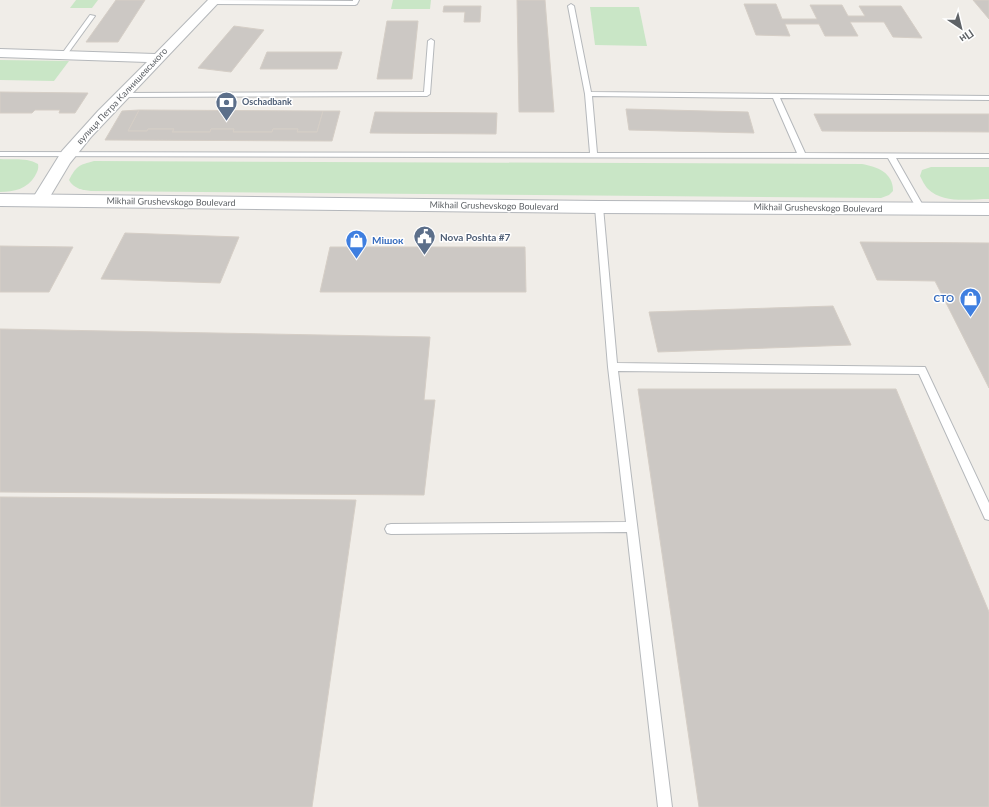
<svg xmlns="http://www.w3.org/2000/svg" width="989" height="807" font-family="Lato,sans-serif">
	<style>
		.green { fill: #c9e6c6 }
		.building { fill: #ccc8c4; stroke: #d5cec6 }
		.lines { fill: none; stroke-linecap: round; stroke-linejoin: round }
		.service-casing { stroke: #b5b8bb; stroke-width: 2 }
		.minor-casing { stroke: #b5b8bb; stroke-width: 2 }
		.secondary-casing { stroke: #b4b7bb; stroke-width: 2 }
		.service { fill: #fff; fill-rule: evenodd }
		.minor { fill: #fff; fill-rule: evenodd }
		.secondary { fill: #fff; fill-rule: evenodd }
		.labels { text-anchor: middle; stroke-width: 3; stroke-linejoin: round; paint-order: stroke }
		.far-street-label { font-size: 9px; fill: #5f6367; stroke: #fff }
		.far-service-label { font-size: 9px; font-weight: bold; fill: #4e5e75; stroke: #fff; text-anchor: start }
		.service-label { font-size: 10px; font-weight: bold; fill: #4e5e75; stroke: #fff; text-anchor: start }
		.shop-label { font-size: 10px; font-weight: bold; fill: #366cbe; stroke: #fff; text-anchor: start }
	</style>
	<rect width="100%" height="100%" fill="#f0ede8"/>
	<!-- green -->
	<g class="green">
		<path d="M76 0H98L92 8H70Z"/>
		<path d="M393 0H431L430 9H391Z"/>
		<path d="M590 7H639L647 46 595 45Z"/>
		<path d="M0 60 69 61 54 81 0 80Z"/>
		<path d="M0 159C12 160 27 157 38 164 39 169 37 172 35 176 27 189 14 192 0 192Z"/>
		<path d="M94 161 862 164C877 167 893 172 893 191L889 195 881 198 91 191C82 190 73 188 69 180 76 166 79 165 94 161Z"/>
		<path d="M931 167H989V199C970 199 943 204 928 189 925 186 922 180 920 176L922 170Z"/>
	</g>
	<!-- building -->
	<g class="building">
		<path d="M116 0H145L118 42H86Z"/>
		<path d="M517 0H545L554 112H519Z"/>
		<path d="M973 0H989V19Z"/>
		<path d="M744 4H776L782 19H817L810 5H842L848 16H865L859 6H901L922 38 893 37 884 22H850L858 36H825L819 24H785L790 36 756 35Z"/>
		<path d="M444 6H481L480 22H464L465 12H443Z"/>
		<path d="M387 21H418L412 79H377Z"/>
		<path d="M234 26 264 30 231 72 198 68Z"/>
		<path d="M267 52H342L337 69H260Z"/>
		<path d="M0 92 88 93 75 113H59L60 110H35L32 113H0Z"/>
		<path d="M626 109 748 112 754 133 629 130Z"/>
		<path d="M139 110 323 111 317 132H297L298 129H273L272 132H233L234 129H211L210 132H172L174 129H148L147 131H128Z"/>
		<path d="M139 110 128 131H147L148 129H174L172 132H210L211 129H234L233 132H272L273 129H298L297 132H317L323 111H340L332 141 105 140 122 111Z"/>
		<path d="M375 112 497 113 496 134 370 133Z"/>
		<path d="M814 114H989V132L822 131Z"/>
		<path d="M125 233 239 237 220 283 101 279Z"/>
		<path d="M860 242 989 243V388L935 281 877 280Z"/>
		<path d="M0 246 73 247 49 292H0Z"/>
		<path d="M330 247H525L526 292H320Z"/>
		<path d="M833 306 851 345 658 352 649 312Z"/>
		<path d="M0 329 430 337 424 400H435L424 495 0 492Z"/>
		<path d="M638 389H896L989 612V807H699Z"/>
		<path d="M0 497 356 500 312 807H0Z"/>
	</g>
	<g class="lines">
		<defs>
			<g id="service">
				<path d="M353 0H359L357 4 355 5 213 4 210 2 213 0 353 1Z"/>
				<path d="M571 4 574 6 591 92 989 96V100L780 98 805 153 989 154V158H896L925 209 921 212 917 209 888 158 0 156V152L590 153 585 94 568 6ZM592 96 773 98 797 153H597Z"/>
				<path d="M90 15 95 16 66 56H62L61 55Z"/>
				<path d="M431 39 434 41 430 94 427 96 123 97 120 95 123 93 424 92 428 41Z"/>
				<path d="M599 204 603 207 617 363 925 367 989 503V520L985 519 919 374 618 371 672 807H658L627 532 391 534 387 533 385 529 387 525 391 524 626 522 608 367 595 207Z"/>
			</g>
			<path id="minor" d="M208 0H221L91 137 70 163 45 205 39 206 33 205 31 201 62 151 98 111 147 62 0 57V49L155 54Z"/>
			<path id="secondary" d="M0 194 599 201 989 203V215L599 213 0 206Z"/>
		</defs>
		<!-- service casing -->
		<use href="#service" class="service-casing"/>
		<!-- minor casing -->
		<use href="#minor" class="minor-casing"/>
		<!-- secondary casing -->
		<use href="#secondary" class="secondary-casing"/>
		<!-- service -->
		<use href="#service" class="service"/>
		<!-- minor -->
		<use href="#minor" class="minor"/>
		<!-- secondary -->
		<use href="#secondary" class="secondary"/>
	</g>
	<!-- icons -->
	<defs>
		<symbol id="bank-pin" viewBox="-11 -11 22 30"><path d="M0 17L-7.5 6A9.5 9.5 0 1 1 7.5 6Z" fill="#5c6f8a" stroke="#fff"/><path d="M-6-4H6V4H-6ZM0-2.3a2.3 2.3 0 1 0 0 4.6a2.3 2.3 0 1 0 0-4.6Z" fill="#fff"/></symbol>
		<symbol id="civic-pin" viewBox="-11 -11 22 30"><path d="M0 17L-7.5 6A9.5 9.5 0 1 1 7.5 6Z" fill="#5c6f8a" stroke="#fff"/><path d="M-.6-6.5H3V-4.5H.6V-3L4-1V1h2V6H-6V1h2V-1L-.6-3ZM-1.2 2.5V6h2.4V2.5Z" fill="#fff"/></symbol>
		<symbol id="shop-pin" viewBox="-11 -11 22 30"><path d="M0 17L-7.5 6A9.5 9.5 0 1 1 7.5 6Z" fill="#3f7fe0" stroke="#fff"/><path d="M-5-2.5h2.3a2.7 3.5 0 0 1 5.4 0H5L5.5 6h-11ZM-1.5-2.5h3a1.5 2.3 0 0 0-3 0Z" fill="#fff"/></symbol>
	</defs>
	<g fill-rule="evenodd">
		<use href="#bank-pin" x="214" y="90" width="25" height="34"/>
		<use href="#civic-pin" x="412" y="224" width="25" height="34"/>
		<use href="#shop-pin" x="344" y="228" width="25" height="34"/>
		<use href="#shop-pin" x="958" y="286" width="25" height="34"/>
	</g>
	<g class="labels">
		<!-- far-street labels -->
		<g class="far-street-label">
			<text transform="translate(122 96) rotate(-47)" y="3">вулиця Петра Калнишевського</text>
			<text transform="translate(171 202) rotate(1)" y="3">Mikhail Grushevskogo Boulevard</text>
			<text transform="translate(494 206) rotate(1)" y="3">Mikhail Grushevskogo Boulevard</text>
			<text transform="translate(818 208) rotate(1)" y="3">Mikhail Grushevskogo Boulevard</text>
		</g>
		<!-- far-service labels -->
		<g class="far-service-label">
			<text x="242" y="105">Oschadbank</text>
		</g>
		<!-- service labels -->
		<g class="service-label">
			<text x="440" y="241">Nova Poshta #7</text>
		</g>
		<!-- shop labels -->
		<g class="shop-label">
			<text x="372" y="244">Мішок</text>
			<text x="954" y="302" text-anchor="end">СТО</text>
		</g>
	</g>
	<!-- north arrow -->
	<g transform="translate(961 28) rotate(145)" stroke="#ffffff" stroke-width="3" paint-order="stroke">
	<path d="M0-3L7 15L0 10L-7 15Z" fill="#5f6367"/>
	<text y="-6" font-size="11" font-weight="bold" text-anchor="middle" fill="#5f6367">Пн</text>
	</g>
</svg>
